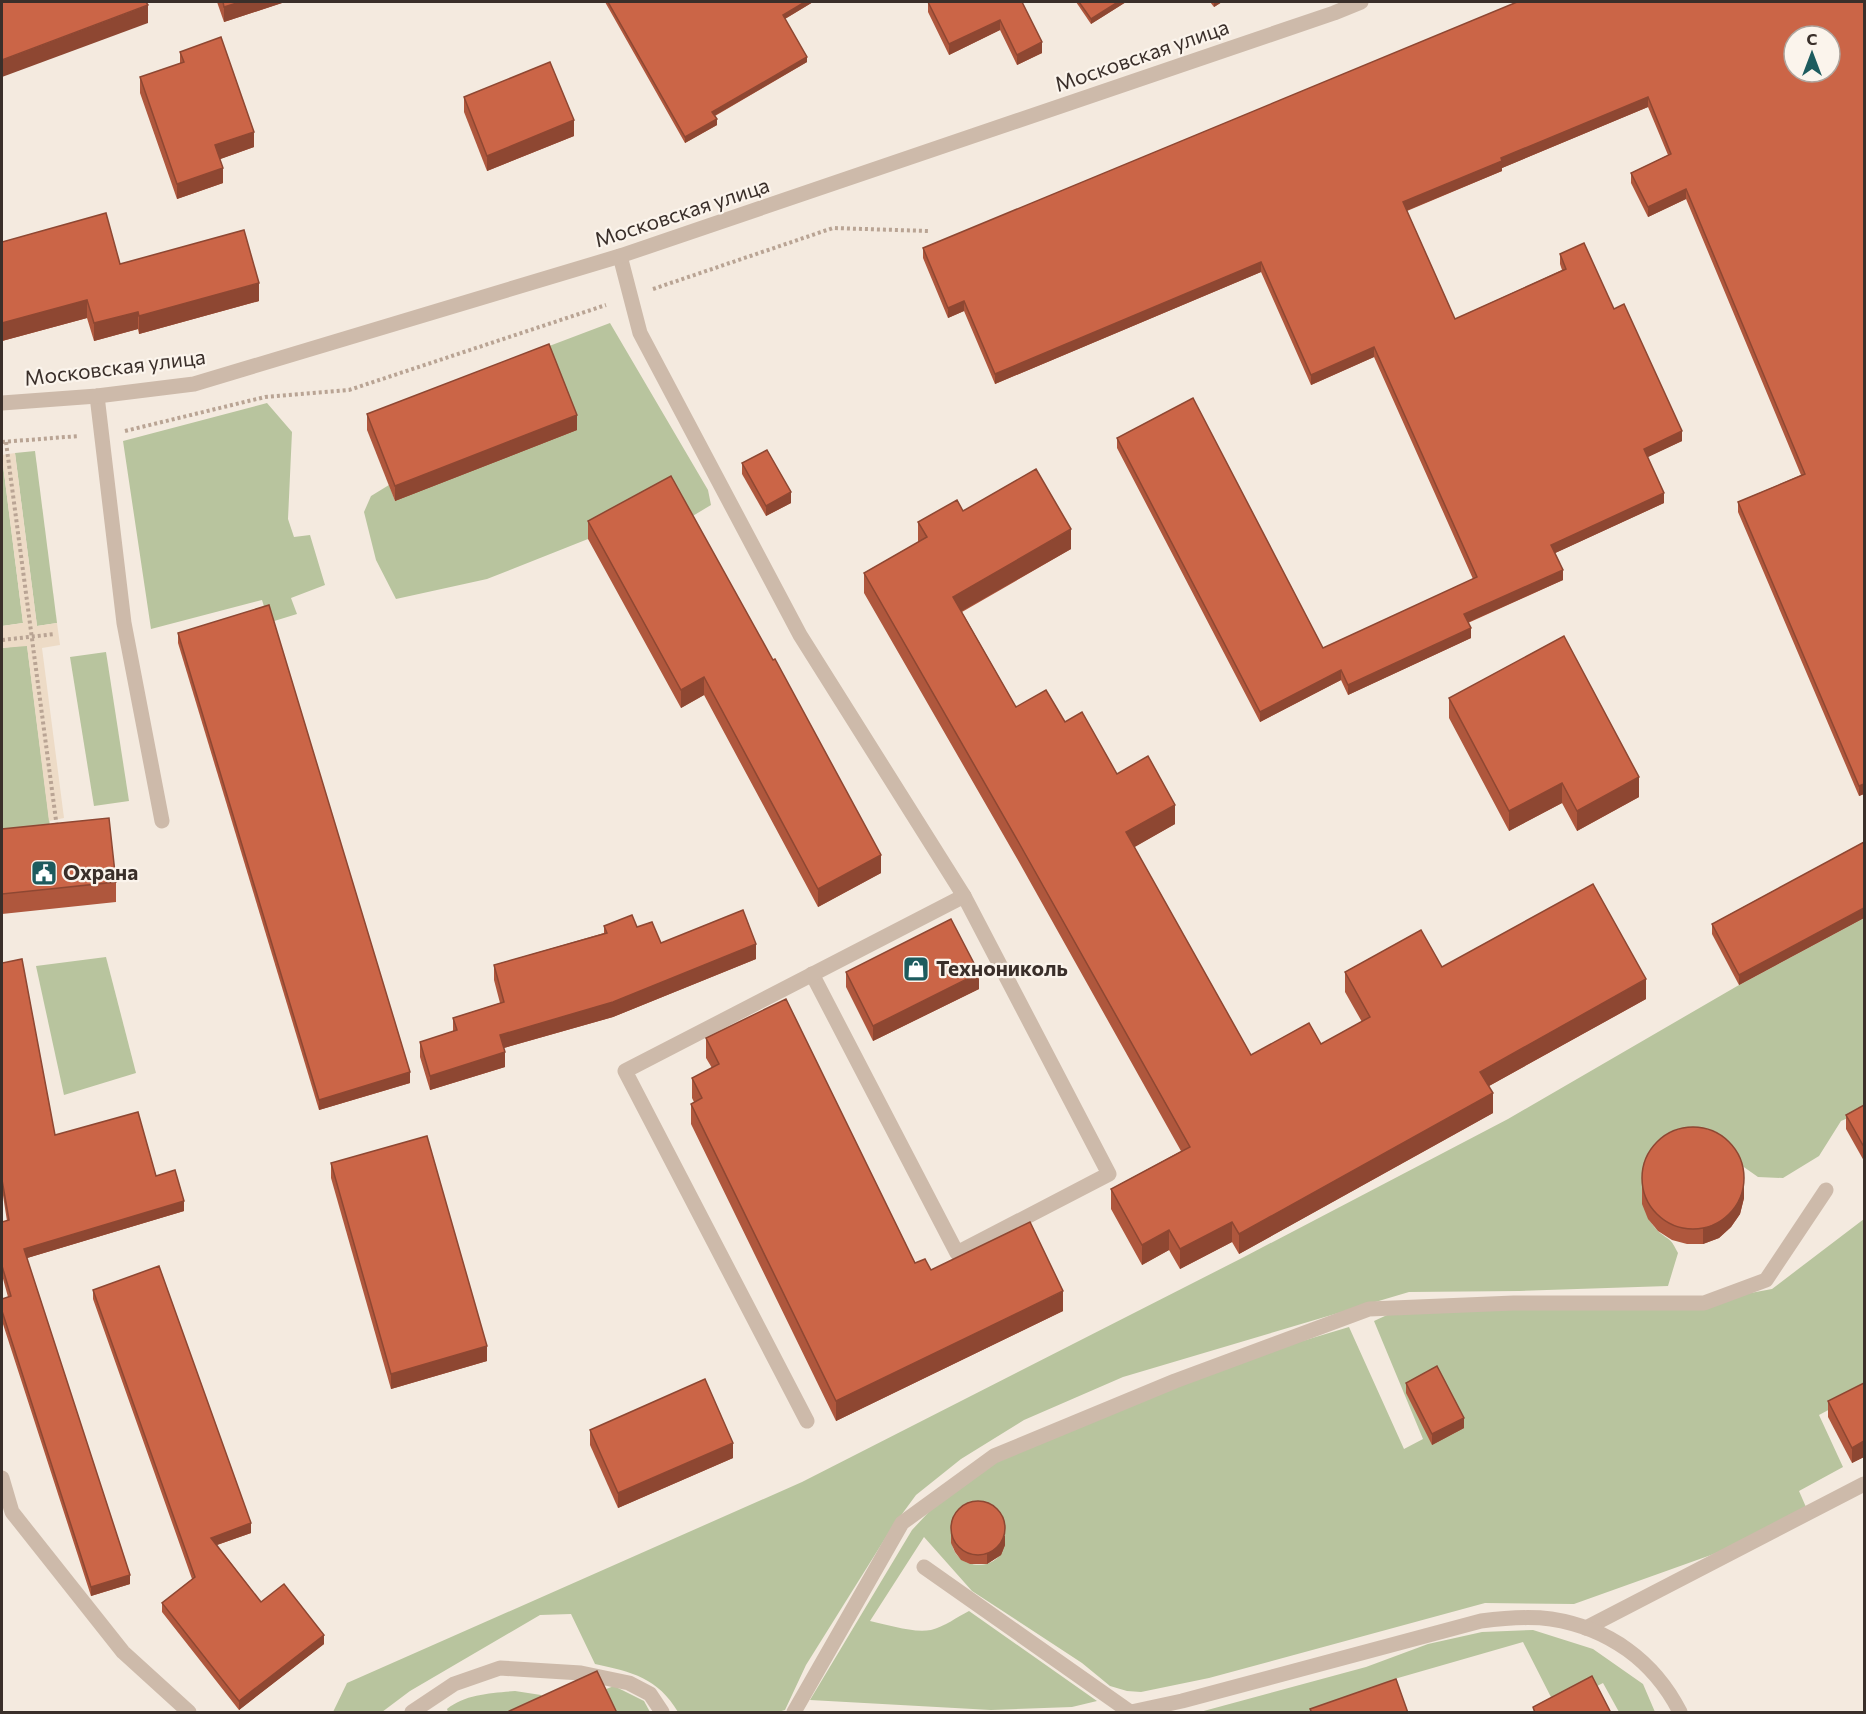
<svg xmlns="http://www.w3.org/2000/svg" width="1866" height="1714" font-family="Commissioner,sans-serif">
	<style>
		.green { fill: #b8c49e; fill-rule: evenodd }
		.plaza { fill: #eddbc6 }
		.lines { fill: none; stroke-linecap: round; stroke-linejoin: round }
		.path { stroke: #b9a494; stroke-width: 4; stroke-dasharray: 3 3; stroke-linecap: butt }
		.lane { stroke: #cdbaaa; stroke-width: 15 }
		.street { stroke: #cdbaaa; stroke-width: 15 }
		.wall { fill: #af573d }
		.shaded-wall { fill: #8e4732 }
		.building { fill: #cb6547; stroke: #8e4732; stroke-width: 1.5; fill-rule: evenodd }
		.labels { text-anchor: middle; stroke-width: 4.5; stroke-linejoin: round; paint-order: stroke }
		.street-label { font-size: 21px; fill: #3a2f2a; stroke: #fbf4ec }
		.poi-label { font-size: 21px; font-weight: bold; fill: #3a2f2a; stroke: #fbf4ec; text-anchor: start }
	</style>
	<rect width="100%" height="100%" fill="#f4eadf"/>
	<!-- green -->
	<g class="green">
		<path d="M610 323 708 490 711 505 686 520 671 494 588 539 487 579 396 599 376 560 364 512 371 496 389 485 395 501 544 348Z"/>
		<path d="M267 403 292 432 288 519 294 537 310 535 325 585 291 598 297 614 271 622 267 616 262 600 151 629 123 441Z"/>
		<path d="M35 451 57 623 37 626 15 453Z"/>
		<path d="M2 457 23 623 2 626Z"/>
		<path d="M27 645 52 842 2 847V648Z"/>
		<path d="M106 652 129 801 94 806 70 657Z"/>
		<path d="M1864 918V1111L1841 1121 1819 1156 1783 1178 1758 1177 1714 1146 1642 1187C1642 1204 1646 1220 1659 1232 1671 1242 1670 1237 1678 1253L1668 1286 1519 1291 1409 1292 1123 1377 1024 1420 961 1459 916 1495 891 1529 806 1665 785 1710 778 1712H678C658 1678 632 1672 595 1664L571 1614 540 1615 410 1691 382 1712H333L347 1683 802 1482 1244 1257 1508 1119 1739 985Z"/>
		<path d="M106 957 136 1073 64 1095 36 966Z"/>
		<path d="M1864 1219V1391L1819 1415 1843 1467 1799 1491 1809 1514 1711 1555 1574 1604 1485 1603 1209 1678 1141 1692 1127 1691 1110 1686 1082 1663 972 1591 924 1537 870 1621C889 1625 912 1633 931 1630 944 1627 957 1617 969 1611L1097 1701 1072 1707 991 1710 810 1700 912 1530 941 1499 987 1465 1142 1389 1349 1327 1404 1449 1423 1439 1374 1321 1398 1310 1729 1297 1772 1289ZM954 1526 1004 1529C1014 1581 937 1573 954 1526Z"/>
		<path d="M1533 1630 1593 1649 1643 1684 1655 1712H1619L1603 1683 1556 1707 1523 1642 1391 1680 1396 1699 1359 1712H1200L1366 1667 1428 1644 1482 1632Z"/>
		<path d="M614 1686 644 1701 650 1712H610L601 1691Z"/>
		<path d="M515 1691 541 1695 549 1708 539 1712H448L447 1709C465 1694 492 1693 515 1691Z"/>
	</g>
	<!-- plaza -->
	<path class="plaza" d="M15 453 37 626 57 623 60 645 42 648 64 818 49 821 27 646 2 648V626L23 623 2 457V455Z"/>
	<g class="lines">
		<!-- path -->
		<g class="path">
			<path d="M653 289 833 228 928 231"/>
			<path d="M125 431 265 397 349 390 606 305"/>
			<path d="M2 442 79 436"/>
			<path d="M6 442 57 828"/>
			<path d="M2 640 55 634"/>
		</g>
		<!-- lane -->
		<g class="lane">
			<path d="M620 256 640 333 800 635 964 896 1109 1174 957 1253 812 974"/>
			<path d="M97 396 124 623 162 821"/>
			<path d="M807 1421 625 1071 964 896"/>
			<path d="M924 1567 1130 1712"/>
			<path d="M1586 1628 1864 1484"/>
			<path d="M412 1712 454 1684 500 1668 581 1673 629 1683 650 1694 662 1712"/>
			<path d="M794 1712 902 1523 994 1456 1175 1381 1369 1309 1514 1303H1704L1766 1280 1826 1190"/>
			<path d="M1131 1712 1182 1701 1481 1621C1504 1618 1528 1616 1551 1619 1609 1628 1654 1661 1680 1712"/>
		</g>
		<!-- street -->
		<g class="street">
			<path d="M2 403 97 396 194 384 620 256 1334 13 1361 2"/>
			<path d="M2 1478 12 1512 123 1652 189 1712"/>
		</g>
	</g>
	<!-- wall -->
	<g class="wall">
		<path d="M217 2H285L224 22Z"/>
		<path d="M605 2H813L785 19 807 62 715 116 717 125 685 143Z"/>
		<path d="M928 2H1022L1042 53 1017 65 1000 30 949 55 928 12Z"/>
		<path d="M1076 2H1126L1091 24Z"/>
		<path d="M1210 2H1222L1214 7Z"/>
		<path d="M1864 2V794L1859 796 1738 512V502L1801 475 1686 199 1648 217 1631 183V173L1668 155 1648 107 1502 168V171L1407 211 1455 319 1562 270 1560 264V254L1614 309 1682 441 1647 457 1664 503 1555 553 1563 580 1468 623 1471 638 1348 695 1341 680 1260 722 1117 448V438L1323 648 1473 579 1374 357 1311 385 1261 272 995 384 964 311 948 318 923 258V248Z"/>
		<path d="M180 52 254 147 220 159 223 183 177 199 140 93V77L180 64Z"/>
		<path d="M464 97 574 136 487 171 464 112Z"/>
		<path d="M2 242 120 264 259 301 139 334 138 329 94 341 87 318 2 341Z"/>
		<path d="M367 414 577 430 395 501 367 430Z"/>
		<path d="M742 463 791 503 766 516 742 474Z"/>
		<path d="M963 511 1071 549 962 612 1016 707 1065 722 1117 774 1175 824 1134 847 1251 1055 1321 1044 1362 1022 1345 992V972L1442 967 1646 999 1489 1086 1493 1113 1239 1254 1232 1242 1180 1269 1169 1250 1142 1265 1111 1209V1189L1181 1151 1019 862 864 593V573L918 542V522Z"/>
		<path d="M588 521 773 660 881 873 818 907 704 695 681 708 588 539Z"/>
		<path d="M178 633 410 1083 319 1110 178 643Z"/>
		<path d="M1449 698 1639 797 1577 831 1562 803 1509 831 1449 718Z"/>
		<path d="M2 829 116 882V902L2 914Z"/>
		<path d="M1864 842V918L1739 985 1712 934V924Z"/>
		<path d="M604 926 637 927 661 943 756 959 613 1017 504 1048 505 1067 430 1090 420 1057V1042L453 1032V1018L500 1003 494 980V965L604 933Z"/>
		<path d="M2 963 55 1135 156 1176 184 1211 27 1258 130 1584 91 1596 2 1321V1299L8 1297 2 1275V1222L7 1221 2 1189Z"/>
		<path d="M846 972 979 989 873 1041 846 987Z"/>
		<path d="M706 1038 915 1263 931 1270 1063 1311 836 1421 691 1124V1104L694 1102 692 1098V1078L712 1068 706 1058Z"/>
		<path d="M1864 1105V1161L1846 1129V1115Z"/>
		<path d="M331 1163 487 1361 391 1389 331 1178Z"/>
		<path d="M1642 1172 1744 1198 1740 1214 1731 1227 1719 1238 1703 1244H1687L1672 1240 1658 1231 1648 1219 1642 1204Z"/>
		<path d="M93 1290 251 1533 217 1545 261 1602 324 1644 239 1710 162 1612V1603L192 1579 93 1299Z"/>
		<path d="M1406 1383 1464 1428 1432 1445 1406 1393Z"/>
		<path d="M1864 1383V1457L1852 1463 1828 1417V1401Z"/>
		<path d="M590 1430 733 1458 618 1508 590 1445Z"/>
		<path d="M951 1523 1005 1545 1001 1555 987 1564H970L961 1560 955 1552 951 1543Z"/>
	</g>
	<!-- shaded-wall -->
	<g class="shaded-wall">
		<path d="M240 2H285L224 22V7Z"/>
		<path d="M805 2H813L783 20V15Z"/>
		<path d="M1118 2H1126L1091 24V19Z"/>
		<path d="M1214 2H1222L1214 7Z"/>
		<path d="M148 5V23L2 77V60Z"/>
		<path d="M1000 20V30L949 55V44Z"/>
		<path d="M1042 42V53L1017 65V55Z"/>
		<path d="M807 57V62L712 117V112Z"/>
		<path d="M1648 97V107L1502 168V171L1403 212V202L1501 158Z"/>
		<path d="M717 119V125L685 143V137Z"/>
		<path d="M574 120V136L487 171V156Z"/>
		<path d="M254 132V147L215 161V145Z"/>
		<path d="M223 168V183L177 199V184Z"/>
		<path d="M1686 189V199L1648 217V207Z"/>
		<path d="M1261 262V272L995 384V374Z"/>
		<path d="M259 283V301L139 334V316Z"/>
		<path d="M87 300V318L2 341V323Z"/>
		<path d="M964 301V311L948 318V308Z"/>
		<path d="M138 312V329L94 341V323Z"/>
		<path d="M1374 347V357L1311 385V375Z"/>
		<path d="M577 415V430L395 501V486Z"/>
		<path d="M1682 431V441L1644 459V449Z"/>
		<path d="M791 492V503L766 516V506Z"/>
		<path d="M1664 493V503L1551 555V545Z"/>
		<path d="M1071 529V549L953 616V597Z"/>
		<path d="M1563 570V580L1464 624V614Z"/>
		<path d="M1471 628V638L1348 695V685Z"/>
		<path d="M1341 670V680L1260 722V712Z"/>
		<path d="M704 677V695L681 708V690Z"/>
		<path d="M1639 777V797L1577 831V811Z"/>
		<path d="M1562 783V803L1509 831V811Z"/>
		<path d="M1864 784V794L1859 796V786Z"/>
		<path d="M1175 805V824L1126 852V832Z"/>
		<path d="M881 855V873L818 907V889Z"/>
		<path d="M1864 908V918L1739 985V975Z"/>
		<path d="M756 944V959L613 1017 500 1049V1035Z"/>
		<path d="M979 973V989L873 1041V1026Z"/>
		<path d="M1646 979V999L1480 1091V1072Z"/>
		<path d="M505 1052V1067L430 1090V1076Z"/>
		<path d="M410 1072V1083L319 1110V1100Z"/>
		<path d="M1493 1093V1113L1239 1254V1234Z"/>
		<path d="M1744 1183V1198L1740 1214 1731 1227 1719 1238 1703 1244V1228Z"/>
		<path d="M184 1201V1211L24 1259V1249Z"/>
		<path d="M1232 1222V1242L1180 1269V1249Z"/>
		<path d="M1169 1230V1250L1142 1265V1245Z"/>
		<path d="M1063 1291V1311L836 1421V1401Z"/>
		<path d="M487 1346V1361L391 1389V1374Z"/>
		<path d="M1464 1418V1428L1432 1445V1434Z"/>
		<path d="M1864 1441V1457L1852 1463V1448Z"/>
		<path d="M733 1443V1458L618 1508V1493Z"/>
		<path d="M251 1523V1533L211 1547V1538Z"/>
		<path d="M1005 1535V1545L1001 1555 987 1564V1554Z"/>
		<path d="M130 1575V1584L91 1596V1587Z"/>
		<path d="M324 1635V1644L239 1710V1701Z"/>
	</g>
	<!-- building -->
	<g class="building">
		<path d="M2 2H146L148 5 2 60Z"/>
		<path d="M223 2H240L224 7Z"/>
		<path d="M608 2H805L783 15 807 57 712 112 717 119 685 137Z"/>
		<path d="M928 2H1022L1042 42 1017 55 1000 20 949 44Z"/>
		<path d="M1079 2H1118L1091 19Z"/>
		<path d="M1517 2H1864V784L1859 786 1738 502 1805 474 1686 189 1648 207 1631 173 1671 154 1648 97 1501 158 1502 161 1403 202 1455 319 1566 269 1560 254 1584 243 1614 309 1624 304 1682 431 1644 449 1664 493 1551 545 1563 570 1464 614 1471 628 1348 685 1341 670 1260 712 1117 438 1193 398 1323 648 1477 577 1374 347 1311 375 1261 262 995 374 964 301 948 308 923 248ZM1794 36H1830V72H1794Z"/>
		<path d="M221 37 254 132 215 145 223 168 177 184 140 77 184 62 180 52Z"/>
		<path d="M550 62 574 120 487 156 464 97Z"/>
		<path d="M106 213 120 264 244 230 259 283 139 316 138 312 94 323 87 300 2 323V242Z"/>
		<path d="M549 344 577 415 395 486 367 414Z"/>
		<path d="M767 450 791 492 766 506 742 463Z"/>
		<path d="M1036 469 1071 529 953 597 1016 707 1046 690 1065 722 1082 712 1117 774 1148 756 1175 805 1126 832 1251 1055 1309 1023 1321 1044 1370 1017 1345 972 1421 930 1442 967 1593 884 1646 979 1480 1072 1493 1093 1239 1234 1232 1222 1180 1249 1169 1230 1142 1245 1111 1189 1190 1147 1019 843 864 573 927 537 918 522 957 500 963 511Z"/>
		<path d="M671 476 773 660 775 659 881 855 818 889 704 677 681 690 588 521Z"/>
		<path d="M269 605 410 1072 319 1100 178 633Z"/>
		<path d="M1564 636 1639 777 1577 811 1562 783 1509 811 1449 698Z"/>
		<path d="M109 818 116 882 2 894V829Z"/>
		<path d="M1864 842V908L1739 975 1712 924Z"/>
		<path d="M743 910 756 944 613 1002 500 1035 505 1052 430 1076 420 1042 457 1030 453 1018 504 1002 494 965 607 933 604 926 632 915 637 927 652 922 661 943Z"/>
		<path d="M951 919 979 973 873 1026 846 972Z"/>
		<path d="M22 959 55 1135 138 1112 156 1176 175 1170 184 1201 24 1249 130 1575 91 1587 2 1311V1299L11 1296 2 1266V1222L9 1220 2 1180V963Z"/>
		<path d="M786 999 915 1263 925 1259 931 1270 1030 1222 1063 1291 836 1401 691 1104 702 1098 692 1078 719 1064 706 1038Z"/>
		<path d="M1864 1105V1147L1846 1115Z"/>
		<circle cx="1693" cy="1178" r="51"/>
		<path d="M427 1136 487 1346 391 1374 331 1163Z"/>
		<path d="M159 1266 251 1523 211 1538 261 1602 284 1584 324 1635 239 1701 162 1603 195 1577 93 1290Z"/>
		<path d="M1437 1366 1464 1418 1432 1434 1406 1383Z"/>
		<path d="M705 1379 733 1443 618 1493 590 1430Z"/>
		<path d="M1864 1383V1441L1852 1448 1828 1401Z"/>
		<circle cx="978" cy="1528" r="27"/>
		<path d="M597 1671 617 1713H505Z"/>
		<path d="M1592 1676 1611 1713H1535L1533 1707Z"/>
		<path d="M1396 1679 1408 1713H1312L1310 1709Z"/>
	</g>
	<!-- icons -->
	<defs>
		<symbol id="civic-square" viewBox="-11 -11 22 22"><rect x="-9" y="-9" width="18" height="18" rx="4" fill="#1d5b5e" stroke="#fbf4ec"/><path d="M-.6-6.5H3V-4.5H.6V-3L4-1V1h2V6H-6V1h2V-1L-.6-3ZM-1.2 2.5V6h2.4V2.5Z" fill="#fff"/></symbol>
		<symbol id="shop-square" viewBox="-11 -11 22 22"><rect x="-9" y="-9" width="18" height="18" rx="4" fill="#1d5b5e" stroke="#fbf4ec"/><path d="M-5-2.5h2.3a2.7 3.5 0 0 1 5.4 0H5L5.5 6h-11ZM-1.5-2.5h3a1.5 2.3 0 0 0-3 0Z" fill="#fff"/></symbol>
	</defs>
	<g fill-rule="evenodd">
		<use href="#civic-square" x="29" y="858" width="30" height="30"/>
		<use href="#shop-square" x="901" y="954" width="30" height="30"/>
	</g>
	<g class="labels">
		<!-- street labels -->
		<g class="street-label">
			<text transform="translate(1142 56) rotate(-19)" y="7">Московская улица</text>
			<text transform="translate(682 213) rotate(-18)" y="7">Московская улица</text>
			<text transform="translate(115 368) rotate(-7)" y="7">Московская улица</text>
		</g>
		<!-- poi labels -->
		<g class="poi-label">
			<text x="63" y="880">Охрана</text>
			<text x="936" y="976">Технониколь</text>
		</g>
	</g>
	<!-- border -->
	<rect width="1866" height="1714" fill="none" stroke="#3a2f2a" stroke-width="6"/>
	<!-- north arrow -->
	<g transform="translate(1812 54)"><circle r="28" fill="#fbf4ec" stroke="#aea59e" stroke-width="1.5"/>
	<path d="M0-4.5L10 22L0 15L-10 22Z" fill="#1d5b5e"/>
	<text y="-9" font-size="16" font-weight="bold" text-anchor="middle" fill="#3a2f2a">С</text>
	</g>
</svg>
